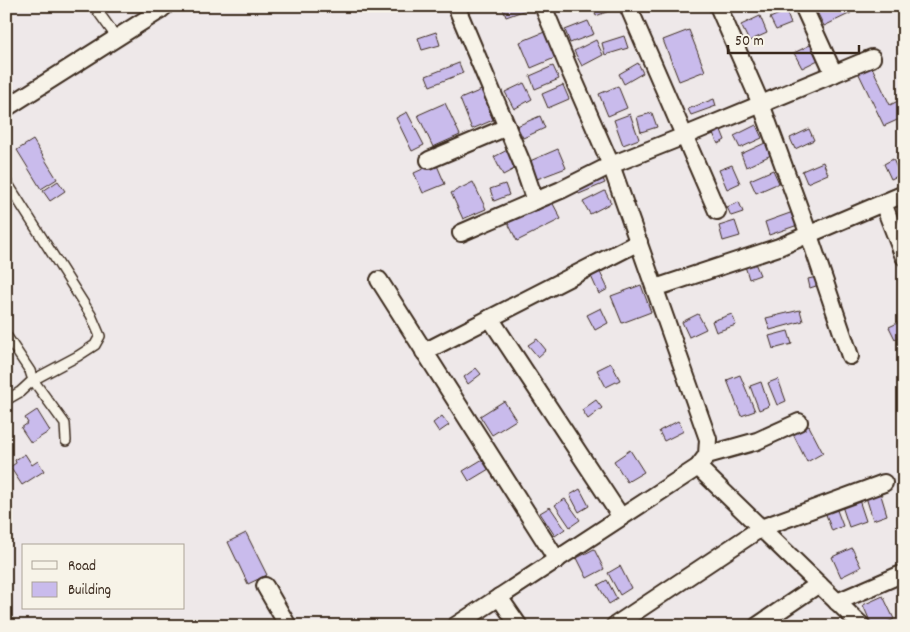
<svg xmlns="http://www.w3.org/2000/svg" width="910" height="632" font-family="Dekko,sans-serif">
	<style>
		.building { fill: #c9bbec; stroke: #3b2a1e }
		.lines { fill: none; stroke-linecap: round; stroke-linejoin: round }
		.service-casing { stroke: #3b2a1e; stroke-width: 12 }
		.minor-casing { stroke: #3b2a1e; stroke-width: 20 }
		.service { stroke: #f7f3e8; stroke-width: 9 }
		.minor { stroke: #f7f3e8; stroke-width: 16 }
	</style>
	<rect width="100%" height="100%" fill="#eee8e9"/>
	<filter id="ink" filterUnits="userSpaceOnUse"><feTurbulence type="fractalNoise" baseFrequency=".02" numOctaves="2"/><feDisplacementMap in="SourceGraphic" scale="10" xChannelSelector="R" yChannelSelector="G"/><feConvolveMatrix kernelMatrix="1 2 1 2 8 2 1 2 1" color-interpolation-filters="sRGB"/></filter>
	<g filter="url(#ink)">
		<!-- building -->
		<g class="building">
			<path d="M502 6H531V8L506 17Z"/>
			<path d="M592 6H619V7L596 16Z"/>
			<path d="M814 6H848L851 13 824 26Z"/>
			<path d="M786 11 791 24 776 30 770 18Z"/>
			<path d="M760 16 767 33 749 41 741 25Z"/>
			<path d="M588 21 594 34 570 43 565 30Z"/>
			<path d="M689 30 705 71 679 81 663 40Z"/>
			<path d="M547 31 557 57 531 68 520 42Z"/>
			<path d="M436 32 440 45 422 50 418 38Z"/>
			<path d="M624 36 628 48 605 55 602 43Z"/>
			<path d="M596 40 603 55 582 66 574 51Z"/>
			<path d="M812 44 820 59 802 68 794 53Z"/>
			<path d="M459 63 463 73 430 86 426 76Z"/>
			<path d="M638 63 643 73 624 84 619 74Z"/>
			<path d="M870 63 890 105 904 98V117L884 126 857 70Z"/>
			<path d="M553 66 559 79 535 89 530 76Z"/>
			<path d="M524 83 532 99 514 109 505 92Z"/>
			<path d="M563 85 569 99 548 108 542 94Z"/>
			<path d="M618 86 627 108 608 116 599 94Z"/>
			<path d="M484 89 491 105 487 106 493 120 472 129 460 99Z"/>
			<path d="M714 99 716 106 691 115 688 109Z"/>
			<path d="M445 103 460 135 433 147 418 115Z"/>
			<path d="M407 112 424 145 412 151 396 118Z"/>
			<path d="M652 113 657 127 641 132 637 117Z"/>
			<path d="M630 114 639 139 623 145 614 120Z"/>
			<path d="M540 116 545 128 523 138 517 126Z"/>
			<path d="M719 125 725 140 718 144 711 129Z"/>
			<path d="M756 125 762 138 740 148 734 136Z"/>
			<path d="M809 129 814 140 795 149 790 138Z"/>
			<path d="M33 140 57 179 41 189 17 150Z"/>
			<path d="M765 143 771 155 746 167 741 154Z"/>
			<path d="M511 148 520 166 503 175 494 157Z"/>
			<path d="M558 149 566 168 537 179 530 161Z"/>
			<path d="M893 159 900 175 891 179 884 164Z"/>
			<path d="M823 162 828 174 807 183 802 171Z"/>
			<path d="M436 163 445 184 423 193 414 173Z"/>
			<path d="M732 165 740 183 727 189 719 170Z"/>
			<path d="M773 170 779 183 756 193 750 180Z"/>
			<path d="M600 173 605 183 579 194 575 185Z"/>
			<path d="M58 181 65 191 50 201 43 191Z"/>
			<path d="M473 182 486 209 463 219 451 193Z"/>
			<path d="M505 184 509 195 494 201 490 189Z"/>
			<path d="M605 191 611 203 590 214 583 202Z"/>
			<path d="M551 200 561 219 517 241 507 221Z"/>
			<path d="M739 202 743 212 731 216 727 207Z"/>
			<path d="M793 212 798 225 769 235 765 222Z"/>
			<path d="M735 221 740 236 723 241 719 226Z"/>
			<path d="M755 263 760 275 749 279 745 266Z"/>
			<path d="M599 270 608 289 599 294 590 274Z"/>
			<path d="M817 277 819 285 810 288 808 279Z"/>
			<path d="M641 285 651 312 622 323 611 296Z"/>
			<path d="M601 308 608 323 595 330 587 315Z"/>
			<path d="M800 310 803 321 770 330 766 318Z"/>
			<path d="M698 314 706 329 689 337 682 322Z"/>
			<path d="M732 314 736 325 716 332 712 321Z"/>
			<path d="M904 320V335L895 339 889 327Z"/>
			<path d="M788 331 792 344 773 349 769 336Z"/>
			<path d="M537 339 546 350 538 357 528 345Z"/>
			<path d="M611 363 620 380 606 387 597 370Z"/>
			<path d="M476 368 481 374 468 384 464 377Z"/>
			<path d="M740 375 755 411 741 416 727 380Z"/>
			<path d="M778 379 786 401 777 405 768 383Z"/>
			<path d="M761 382 769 406 759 410 750 386Z"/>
			<path d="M596 400 602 408 588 419 582 410Z"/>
			<path d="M504 401 516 420 492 435 480 416Z"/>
			<path d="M37 410 50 431 31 443 21 428 28 423 25 418Z"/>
			<path d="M442 416 449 425 439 432 433 423Z"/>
			<path d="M678 421 684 431 664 441 659 431Z"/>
			<path d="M809 426 823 453 807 462 793 434Z"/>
			<path d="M630 450 644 472 627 482 614 461Z"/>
			<path d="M25 454 32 465 38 461 44 471 22 485 10 467 16 463 15 460Z"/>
			<path d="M483 459 489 469 469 481 463 471Z"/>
			<path d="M580 489 589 506 579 512 570 495Z"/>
			<path d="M880 492 887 515 873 520 866 497Z"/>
			<path d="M565 499 580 520 570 527 555 505Z"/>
			<path d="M859 500 866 521 849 527 842 506Z"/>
			<path d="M835 505 843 526 832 531 824 509Z"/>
			<path d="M550 507 565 529 555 536 540 513Z"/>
			<path d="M246 533 267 575 248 584 228 542Z"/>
			<path d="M852 548 861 567 841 577 832 557Z"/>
			<path d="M594 549 604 569 587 578 577 558Z"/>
			<path d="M620 566 631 588 620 595 608 573Z"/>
			<path d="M607 580 617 599 609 604 598 585Z"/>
			<path d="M883 596 894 619 880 626H872L863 605Z"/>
			<path d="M639 614 647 626H632L629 621Z"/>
		</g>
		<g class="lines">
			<defs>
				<g id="service">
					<path d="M94 6 117 38"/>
					<path d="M6 181 91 315 100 336 95 345 78 356 33 380 65 424 66 441"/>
					<path d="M6 335 30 371 33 380 20 392 6 400"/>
				</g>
				<g id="minor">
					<path d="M456 6 522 163 535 201 561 190 611 165 684 136 872 58"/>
					<path d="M628 6 717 211"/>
					<path d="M718 6 761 104 809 235 850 356"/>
					<path d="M803 6 834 74"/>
					<path d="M6 108 159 11 165 6"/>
					<path d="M429 160 507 127"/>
					<path d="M883 203 904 257"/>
					<path d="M461 233 535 201"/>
					<path d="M379 280 557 560"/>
					<path d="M655 288 779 247 904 194"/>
					<path d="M490 318 621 517"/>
					<path d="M424 352 639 242"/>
					<path d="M707 455 757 441 799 422"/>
					<path d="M698 467 862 626"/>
					<path d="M265 586 288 626"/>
					<path d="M499 597 519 626"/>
					<path d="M837 602 904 573"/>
					<path d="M455 626 698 467 707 455 708 439 611 165 570 71 543 6"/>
					<path d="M614 626 761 528 884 483"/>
					<path d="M757 626 819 584"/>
				</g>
			</defs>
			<!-- service casing -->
			<use href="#service" class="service-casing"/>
			<!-- minor casing -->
			<use href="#minor" class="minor-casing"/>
			<!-- service -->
			<use href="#service" class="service"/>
			<!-- minor -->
			<use href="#minor" class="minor"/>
		</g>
	</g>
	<!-- margin -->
	<rect width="910" height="632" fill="none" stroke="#f7f3e8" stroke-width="25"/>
	<rect x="12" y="12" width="885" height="607" fill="none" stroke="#3b2a1e" stroke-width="2" filter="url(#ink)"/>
	<!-- legend -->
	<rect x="22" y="544" width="162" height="65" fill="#f7f3e8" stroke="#aca397"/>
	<rect x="32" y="561" width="25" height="8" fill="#f7f3e8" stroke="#aca397"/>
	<text x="68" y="570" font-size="15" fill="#3b2a1e">Road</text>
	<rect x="32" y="582" width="25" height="15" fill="#c9bbec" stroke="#aca397"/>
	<text x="68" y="594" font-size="15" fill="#3b2a1e">Building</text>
	<!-- scale -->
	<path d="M728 45v8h131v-8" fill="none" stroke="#3b2a1e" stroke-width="2.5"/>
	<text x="735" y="45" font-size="15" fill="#3b2a1e" stroke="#f7f3e8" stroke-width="4" paint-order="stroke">50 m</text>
</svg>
